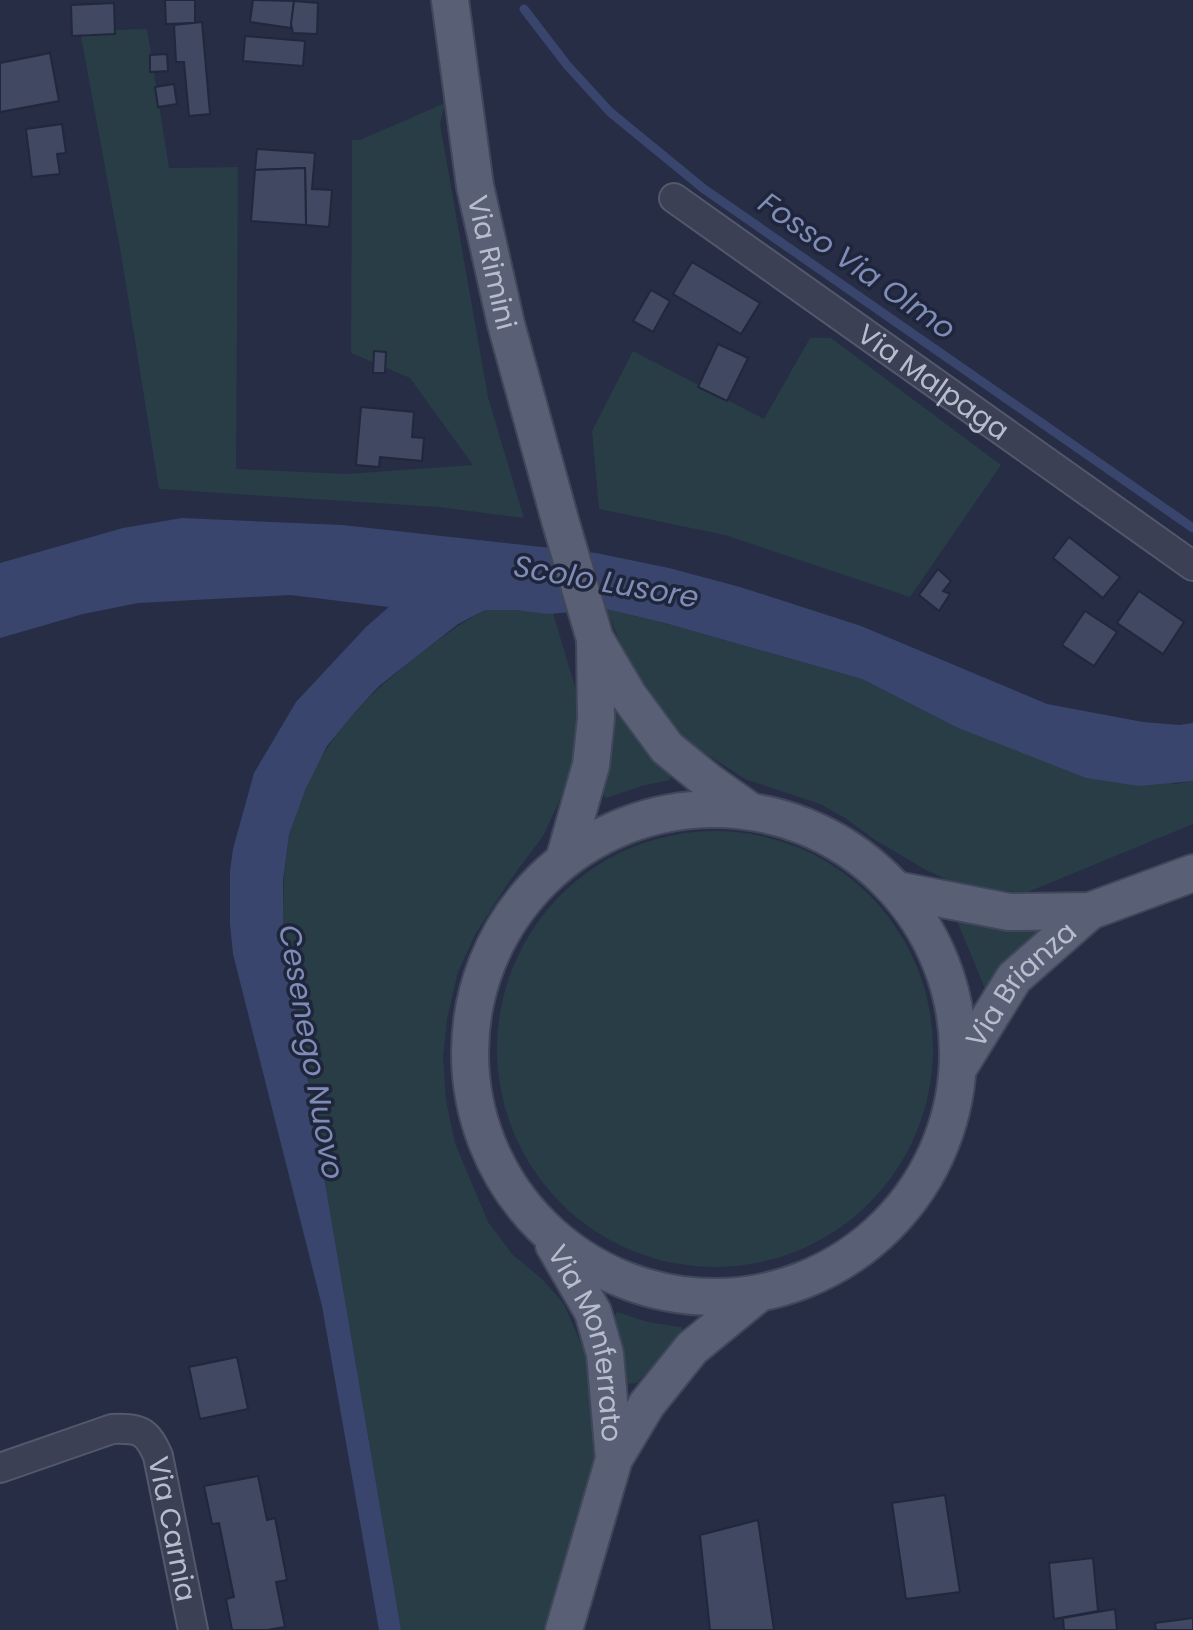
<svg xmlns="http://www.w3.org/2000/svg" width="1193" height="1630" font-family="Poppins,sans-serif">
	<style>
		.green { fill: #283d46 }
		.water { fill: #39456d }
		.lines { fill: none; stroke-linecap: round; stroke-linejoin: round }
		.stream { stroke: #39456d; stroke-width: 9 }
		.building { fill: #404862; stroke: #21273c; stroke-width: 2 }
		.minor-casing { stroke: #53586c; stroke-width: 32 }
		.major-casing { stroke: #41475b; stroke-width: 40 }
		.minor { stroke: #3b4054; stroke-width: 28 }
		.major { stroke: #595f74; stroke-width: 36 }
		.labels { text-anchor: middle; stroke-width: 7; stroke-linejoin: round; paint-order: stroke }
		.street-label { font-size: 28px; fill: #b8bdce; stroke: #1f253a }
		.water-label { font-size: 30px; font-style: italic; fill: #7e8cb6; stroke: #1f253a }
	</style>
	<rect width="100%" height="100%" fill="#262d45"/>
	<!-- green -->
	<g class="green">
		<path d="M147 29 169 168 238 167 236 469 347 474 473 465 410 378 351 353 352 140H360L445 103 440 124 488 397 524 518 438 507 159 489 121 254 80 31Z"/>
		<path d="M810 338H831L1001 465 910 597 725 535 599 509 592 431 633 351 764 419Z"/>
		<path d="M606 609 665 623 862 679 956 727 1175 784 1193 781V824L1028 892 982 891 954 883 926 870 875 840 845 818 820 804 745 779 685 740 658 714 636 680Z"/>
		<path d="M485 610H516L553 613 579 700 577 747 568 783 543 836 511 879 476 933 458 972 447 1019 443 1058 446 1100 455 1143 488 1222 513 1255 542 1279 564 1304 586 1355 591 1374 598 1442 585 1497 548 1630H401L283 935C283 902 283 871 289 838 291 829 295 819 298 809 321 742 360 701 415 658 439 639 459 624 485 610Z"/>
		<path d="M622 711 673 769 670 780 642 786 606 798 599 790 611 715Z"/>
		<circle cx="715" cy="1049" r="218"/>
		<path d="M960 916 1040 924 1039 931 1010 958 986 991 957 921Z"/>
		<path d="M617 1312 648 1322 681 1327 685 1335 660 1358 637 1383 626 1384 622 1358 611 1321Z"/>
	</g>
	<!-- water -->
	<path class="water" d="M182 518 342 525 596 553 669 568 740 587 861 626 1047 704 1143 722 1179 725 1193 723V781L1139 786 1086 778 956 727 862 679 665 623 606 609 549 614 516 610H485L458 624 379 686 355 712 327 746 306 788 289 835 283 881V935L401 1630H379L322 1306 233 954 230 924V871L233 849 254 773 296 702 366 627 389 607 290 595 138 603 83 614 0 638V563L123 528Z"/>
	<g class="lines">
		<!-- stream -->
		<path class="stream" d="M524 9 567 65 610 112 704 189 1193 528"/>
	</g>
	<!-- building -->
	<g class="building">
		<path d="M165 0H195V23L166 24Z"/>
		<path d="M253 0 294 1 291 28 250 22Z"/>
		<path d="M294 1 318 3 317 34 293 33 291 24Z"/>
		<path d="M114 3 115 34 72 36 71 5Z"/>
		<path d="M202 22 210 114 189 116 184 62H176L174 25Z"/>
		<path d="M245 36 305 41 303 66 243 61Z"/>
		<path d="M50 53 59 101 0 112V63Z"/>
		<path d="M167 54 168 71 150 72V55Z"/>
		<path d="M174 84 177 104 158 107 155 87Z"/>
		<path d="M62 124 66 153 57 154 60 174 32 177 26 129Z"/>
		<path d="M257 149 315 153 312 189 332 190 329 227 306 225 305 168 255 170Z"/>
		<path d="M305 168 306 225 251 221 255 170Z"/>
		<path d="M692 262 760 303 741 334 673 294Z"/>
		<path d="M651 290 670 301 653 332 633 321Z"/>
		<path d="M718 344 748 358 727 401 698 387Z"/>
		<path d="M374 351 386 352 385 373H373Z"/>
		<path d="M361 407 414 412 412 437 424 438 422 461 380 457 379 467 356 465Z"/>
		<path d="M1069 537 1120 577 1103 598 1053 558Z"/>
		<path d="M938 569 951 581 943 591 950 594 939 611 919 595Z"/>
		<path d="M1139 591 1184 622 1163 654 1117 623Z"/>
		<path d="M1085 611 1117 632 1094 666 1062 645Z"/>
		<path d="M237 1357 248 1409 200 1419 189 1367Z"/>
		<path d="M258 1476 267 1520 275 1518 287 1580 276 1582 285 1627 267 1630H232L226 1599 234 1597 219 1523 212 1524 204 1486Z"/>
		<path d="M945 1495 960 1592 906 1599 892 1503Z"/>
		<path d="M758 1520 774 1630H710L700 1535Z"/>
		<path d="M1093 1558 1098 1611 1054 1619 1049 1563Z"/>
		<path d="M1115 1609 1117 1630H1064L1063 1618Z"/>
		<path d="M1193 1618V1630H1156L1155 1623Z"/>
	</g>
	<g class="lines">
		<defs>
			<g id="minor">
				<path id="s1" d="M674 198 1193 566"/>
				<path id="s2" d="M0 1468 112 1429C139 1428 147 1430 158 1456L193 1630"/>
			</g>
			<g id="major">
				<path id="s3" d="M450 0 475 186 506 324 560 520 595 639 628 695 667 748 709 782 750 811"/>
				<circle cx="714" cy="1053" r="244"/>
				<path d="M564 860 591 765 596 719 595 640"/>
				<path d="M897 890 1009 912 1090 911 1193 873"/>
				<path id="s4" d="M959 1067 1014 978 1090 911"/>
				<path id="s5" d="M554 1245 593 1312 605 1354 614 1459"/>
				<path d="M564 1630 614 1459 647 1404 692 1348 758 1294"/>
			</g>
		</defs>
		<!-- minor casing -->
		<use href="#minor" class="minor-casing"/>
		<!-- major casing -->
		<use href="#major" class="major-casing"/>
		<!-- minor -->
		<use href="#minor" class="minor"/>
		<!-- major -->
		<use href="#major" class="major"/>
	</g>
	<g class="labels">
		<!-- street labels -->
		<g class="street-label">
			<text dy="10" stroke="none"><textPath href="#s3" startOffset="266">Via Rimini</textPath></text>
			<text dy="10" stroke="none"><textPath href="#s1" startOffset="318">Via Malpaga</textPath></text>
			<text dy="10" stroke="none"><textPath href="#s4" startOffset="104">Via Brianza</textPath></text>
			<text dy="10" stroke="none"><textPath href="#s5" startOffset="106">Via Monferrato</textPath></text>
			<text dy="10" stroke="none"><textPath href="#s2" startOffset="252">Via Carnia</textPath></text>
		</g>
		<!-- water labels -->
		<g class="water-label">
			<text transform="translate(857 266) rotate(35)" y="10">Fosso Via Olmo</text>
			<text transform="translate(606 582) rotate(10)" y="10">Scolo Lusore</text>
			<text transform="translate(311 1052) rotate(80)" y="10">Cesenego Nuovo</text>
		</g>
	</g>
</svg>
